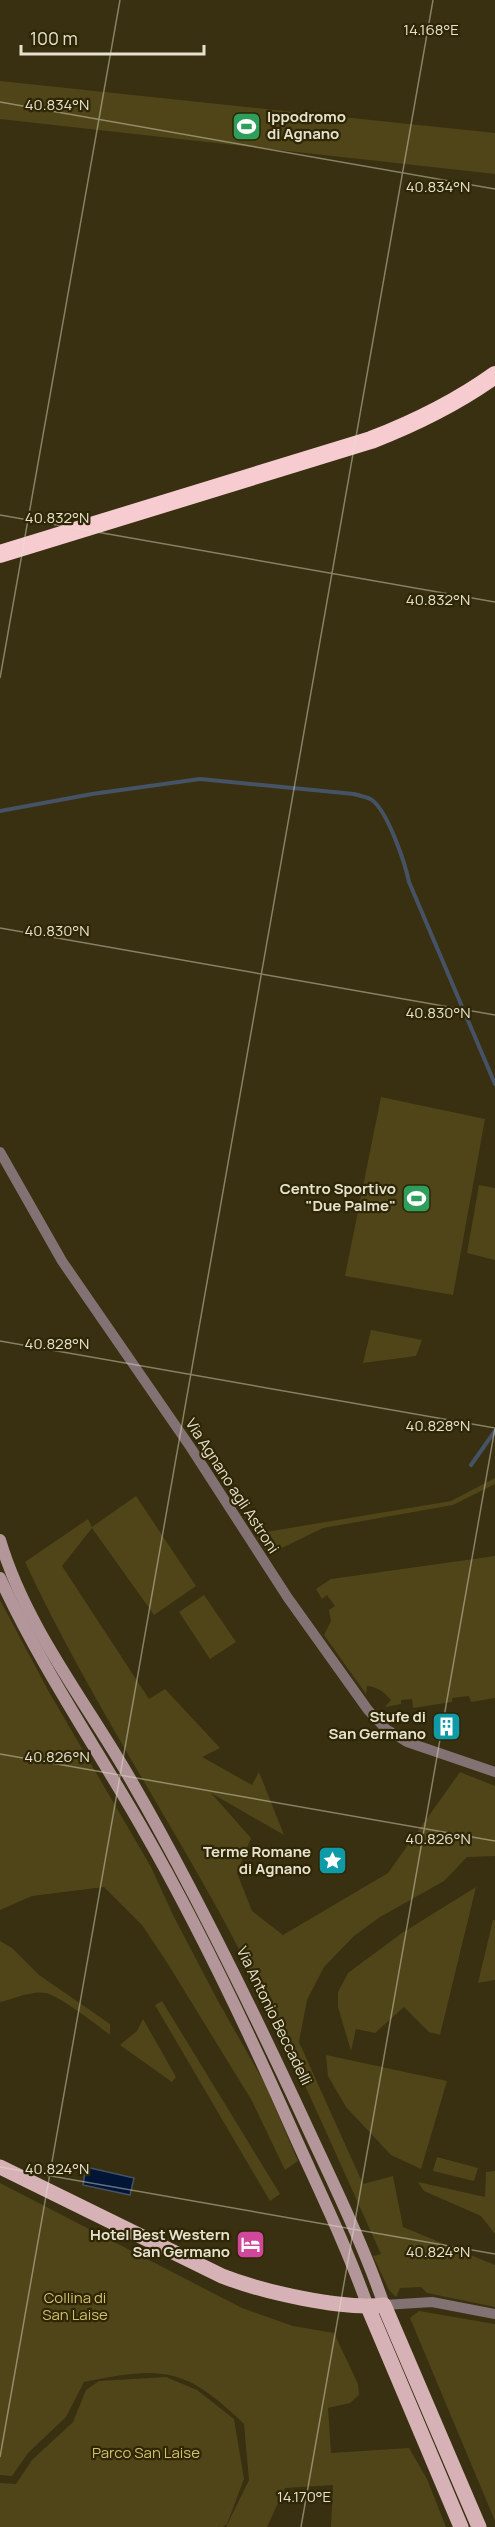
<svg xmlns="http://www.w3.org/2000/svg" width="495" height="2527" font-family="Manrope,sans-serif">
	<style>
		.green { fill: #4f4518 }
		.water { fill: #011537; stroke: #465265; stroke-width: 1.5 }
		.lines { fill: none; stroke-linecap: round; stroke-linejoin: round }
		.stream { stroke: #465265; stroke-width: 4 }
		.minor { stroke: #837274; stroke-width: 10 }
		.secondary { stroke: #b29699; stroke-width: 12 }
		.primary { stroke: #d6b2b6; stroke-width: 15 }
		.motorway { stroke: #f7ccd1; stroke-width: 18 }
		.ticks { fill: none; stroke: #e6e2cf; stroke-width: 1.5; stroke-opacity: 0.45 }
		.labels { text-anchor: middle; stroke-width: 4.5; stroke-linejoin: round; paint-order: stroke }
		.poi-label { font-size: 15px; font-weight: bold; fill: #e6e2cf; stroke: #2e2605; text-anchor: end }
		.street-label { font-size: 15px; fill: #e6e2cf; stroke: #2e2605 }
		.park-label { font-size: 15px; fill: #d2bf70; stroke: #2e2605 }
		.ticks-label { font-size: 15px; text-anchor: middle; fill: #e6e2cf; stroke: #2e2605; stroke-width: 4.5; stroke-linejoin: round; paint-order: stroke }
	</style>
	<rect width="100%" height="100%" fill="#383010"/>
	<!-- green -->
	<g class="green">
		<path d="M0 81 495 133V174L0 119Z"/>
		<path d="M381 1097 485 1119 453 1295 345 1276Z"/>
		<path d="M479 1185 495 1188V1260L467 1253Z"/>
		<path d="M371 1330 422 1340 416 1356 363 1363Z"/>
		<path d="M495 1478V1484L453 1505 323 1528 282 1548 267 1552 257 1538 266 1532 451 1501Z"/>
		<path d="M136 1496 196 1586 154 1615 92 1528 62 1566 149 1699 165 1689 220 1748 202 1757 252 1785 259 1772 284 1835 211 1793 251 1838 237 1873 252 1911 283 1935 388 1873 460 1772 495 1786V1856L467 1857 444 1881 380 1917 354 1936 324 1967 307 2000 299 2042 363 2184 393 2176 403 2227 495 2265V2307L427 2293 421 2287 400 2288 396 2297 389 2290 373 2256 381 2254C328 2137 278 2020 217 1908 153 1793 81 1682 25 1562L88 1519 92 1527Z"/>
		<path d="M495 1556V1698L471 1702 469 1696 452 1698V1702L413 1708 412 1699 401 1700V1704L385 1707 391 1700C384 1692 378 1687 367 1686L366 1694 324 1635 331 1621 329 1610 335 1606 327 1595 322 1599 316 1589 331 1579Z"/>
		<path d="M204 1595 236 1642 210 1659 179 1612Z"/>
		<path d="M0 1600 49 1692 151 1867 173 1915 218 2001 265 2084 298 2161 285 2170 252 2101 168 1964 142 1925 104 1887 32 1896 0 1910Z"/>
		<path d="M476 1887 440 2035 429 2032 404 2007 375 2033 356 2029 351 2051 338 2007V1992L348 1973 402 1933Z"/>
		<path d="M493 1920H495V1980L478 1983Z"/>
		<path d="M0 1941 12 1948 39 1975 110 2024V2035C97 2025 61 1997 46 1993 33 1990 13 1999 0 2002Z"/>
		<path d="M162 2001 280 2194 270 2201 155 2005Z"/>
		<path d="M143 2019 176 2077 172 2082 120 2045 137 2031Z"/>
		<path d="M326 2055 447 2081 421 2169 391 2155 346 2107 328 2076Z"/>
		<path d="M437 2157 478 2168 474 2181 433 2171Z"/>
		<path d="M495 2171V2234L481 2216 424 2191 418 2182 485 2197 486 2172Z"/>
		<path d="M0 2183 242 2308 293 2326 334 2333 358 2384 359 2395 350 2403 328 2408 331 2453 409 2448 427 2479 446 2527H331L333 2485 285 2488 267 2527H226L249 2480 244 2424C185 2367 163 2366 84 2382L66 2417 28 2453 12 2476 0 2475Z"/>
		<path d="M419 2311 495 2324V2521L410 2318Z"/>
		<path d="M166 2377 197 2390 234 2419 244 2479 227 2524 223 2527H0V2483L16 2484 32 2460 73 2422 86 2390 99 2381Z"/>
	</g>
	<!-- water -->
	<path class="water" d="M86 2167 134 2178 130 2195 83 2185Z"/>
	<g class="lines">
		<!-- stream -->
		<g class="stream">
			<path d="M0 811 92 794 200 779 354 794C360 796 368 797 372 800 388 812 405 863 409 882L495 1084"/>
			<path d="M471 1465 495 1431"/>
		</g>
		<!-- minor -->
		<g class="minor">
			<path d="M0 1152 62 1261 191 1448 288 1598 368 1710 386 1729 407 1742 495 1772"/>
			<path d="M384 2305 432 2302 495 2314"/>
		</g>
		<!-- secondary -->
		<g class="secondary">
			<path d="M0 1540C26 1628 87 1703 132 1782 195 1891 250 2004 303 2118 331 2179 362 2241 384 2305"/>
			<path d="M0 1578C40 1665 94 1744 141 1826 198 1925 247 2028 293 2132 319 2190 347 2247 368 2307"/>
		</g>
		<!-- primary -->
		<g class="primary">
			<path d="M0 2167 222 2276C263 2292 342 2310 384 2305L479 2527"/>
			<path d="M368 2307 461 2527"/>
		</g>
		<!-- motorway -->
		<path class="motorway" d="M0 554 371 440C415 423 456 403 495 375"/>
	</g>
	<!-- ticks -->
	<path class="ticks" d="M0 102 495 189M0 515 495 602M0 678 120 0M0 928 495 1015M0 1341 495 1428M0 1754 495 1841M0 2167 495 2254M0 2457 433 0M301 2527 495 1428"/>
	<!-- icons -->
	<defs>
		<symbol id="stadium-square" viewBox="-11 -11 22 22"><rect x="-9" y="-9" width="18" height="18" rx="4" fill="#2e9e5b" stroke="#2e2605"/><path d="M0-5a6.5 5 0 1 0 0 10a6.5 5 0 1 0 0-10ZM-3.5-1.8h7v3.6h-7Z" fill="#fff"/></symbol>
		<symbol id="building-square" viewBox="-11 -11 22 22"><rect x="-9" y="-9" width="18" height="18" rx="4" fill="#0f9aa8" stroke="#2e2605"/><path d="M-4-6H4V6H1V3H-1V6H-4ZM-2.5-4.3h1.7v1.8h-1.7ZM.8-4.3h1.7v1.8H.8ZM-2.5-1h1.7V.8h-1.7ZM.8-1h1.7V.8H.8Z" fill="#fff"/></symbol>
		<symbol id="sight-square" viewBox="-11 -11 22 22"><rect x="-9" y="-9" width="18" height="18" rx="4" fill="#0f9aa8" stroke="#2e2605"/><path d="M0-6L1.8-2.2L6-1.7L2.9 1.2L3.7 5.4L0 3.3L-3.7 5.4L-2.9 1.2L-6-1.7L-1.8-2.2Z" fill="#fff"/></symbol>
		<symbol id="hotel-square" viewBox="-11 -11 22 22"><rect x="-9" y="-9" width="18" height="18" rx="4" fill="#d1479c" stroke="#2e2605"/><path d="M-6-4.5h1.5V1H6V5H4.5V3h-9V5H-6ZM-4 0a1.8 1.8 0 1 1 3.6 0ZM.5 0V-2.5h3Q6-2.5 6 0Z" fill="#fff"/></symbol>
	</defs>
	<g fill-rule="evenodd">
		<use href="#stadium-square" x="230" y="110" width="33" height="33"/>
		<use href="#stadium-square" x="400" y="1182" width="33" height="33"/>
		<use href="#building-square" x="430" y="1710" width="33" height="33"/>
		<use href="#sight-square" x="316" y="1844" width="33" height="33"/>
		<use href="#hotel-square" x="234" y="2228" width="33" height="33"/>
	</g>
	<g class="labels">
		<!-- poi labels -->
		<g class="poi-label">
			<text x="267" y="122" text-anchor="start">Ippodromo<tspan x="267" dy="17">di Agnano</tspan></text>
			<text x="396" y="1194">Centro Sportivo<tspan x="396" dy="17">"Due Palme"</tspan></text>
			<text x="426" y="1722">Stufe di<tspan x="426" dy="17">San Germano</tspan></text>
			<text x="311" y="1857">Terme Romane<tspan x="311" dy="17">di Agnano</tspan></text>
			<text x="230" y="2240">Hotel Best Western<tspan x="230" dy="17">San Germano</tspan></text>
		</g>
		<!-- street labels -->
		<g class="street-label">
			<text transform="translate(232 1486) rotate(57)" y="5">Via Agnano agli Astroni</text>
			<text transform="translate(274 2016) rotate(64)" y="5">Via Antonio Beccadelli</text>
		</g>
		<!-- park labels -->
		<g class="park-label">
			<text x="75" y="2303">Collina di<tspan x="75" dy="17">San Laise</tspan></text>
			<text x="146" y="2458">Parco San Laise</text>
		</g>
	</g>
	<g class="ticks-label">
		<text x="431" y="35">14.168°E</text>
		<text x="57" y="110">40.834°N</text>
		<text x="438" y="192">40.834°N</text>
		<text x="57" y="523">40.832°N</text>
		<text x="438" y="605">40.832°N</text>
		<text x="57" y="936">40.830°N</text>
		<text x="438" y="1018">40.830°N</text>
		<text x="57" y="1349">40.828°N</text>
		<text x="438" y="1431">40.828°N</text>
		<text x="57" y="1762">40.826°N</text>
		<text x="438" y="1844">40.826°N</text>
		<text x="57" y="2174">40.824°N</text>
		<text x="438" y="2257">40.824°N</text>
		<text x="304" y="2502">14.170°E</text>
	</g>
	<!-- scale -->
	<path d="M21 45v9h183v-9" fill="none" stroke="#e6e2cf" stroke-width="3"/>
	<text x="30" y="45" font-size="18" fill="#e6e2cf" stroke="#2e2605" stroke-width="4.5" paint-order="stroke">100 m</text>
</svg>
